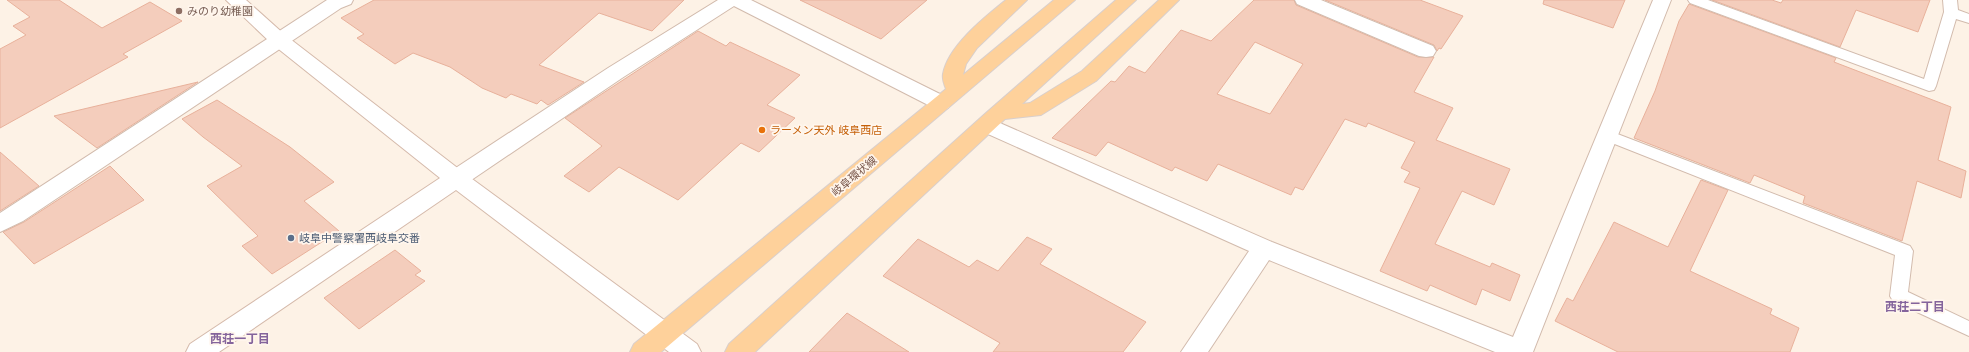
<svg xmlns="http://www.w3.org/2000/svg" width="1969" height="352" font-family="'IBM Plex Sans','Noto Sans JP',sans-serif">
	<style>
		.building { fill: #f4cdbc; stroke: #e8b19b; fill-rule: evenodd }
		.lines { fill: none; stroke-linecap: round; stroke-linejoin: round }
		.lane-casing { stroke: #d2bbad; stroke-width: 2 }
		.street-casing { stroke: #d2bbad; stroke-width: 2 }
		.secondary-casing { stroke: #d5baab; stroke-width: 2 }
		.primary-casing { stroke: #d9cfcc; stroke-width: 2 }
		.lane { fill: #fff; fill-rule: evenodd }
		.street { fill: #fff; fill-rule: evenodd }
		.secondary { fill: #fff; fill-rule: evenodd }
		.primary { fill: #fed19b; fill-rule: evenodd }
		.education-dot { fill: #8d6e63; stroke: #fff6ed; stroke-width: 1.5 }
		.food-dot { fill: #e8710a; stroke: #fff6ed; stroke-width: 1.5 }
		.service-dot { fill: #5c6f8a; stroke: #fff6ed; stroke-width: 1.5 }
		.labels { text-anchor: middle; stroke-width: 3.5; stroke-linejoin: round; paint-order: stroke }
		.education-label { font-size: 11px; fill: #785e54; stroke: #fff6ed; text-anchor: start }
		.food-label { font-size: 11px; fill: #c56008; stroke: #fff6ed; text-anchor: start }
		.street-label { font-size: 11px; fill: #785549; stroke: #fff6ed }
		.service-label { font-size: 11px; fill: #4e5e75; stroke: #fff6ed; text-anchor: start }
		.neighbourhood-label { font-size: 12px; font-weight: bold; fill: #84649c; stroke: #fff6ed }
	</style>
	<rect width="100%" height="100%" fill="#fdf2e6"/>
	<!-- building -->
	<g class="building">
		<path d="M7 0H59L102 28 150 2 182 21 123 54 128 57 0 128V49L26 35 13 26 30 17Z"/>
		<path d="M374 0H684L652 31 599 13 539 65 584 82 548 105 541 100 537 104 511 94 506 98 482 88 450 67 413 53 395 64 357 38 364 34 341 18Z"/>
		<path d="M800 0H927L881 39Z"/>
		<path d="M1254 0H1294L1296 5 1418 57H1434L1414 92 1453 108 1436 140 1510 169 1494 205 1462 191 1435 244 1490 267 1492 263 1520 275 1510 301 1482 289 1476 305 1430 285 1427 291 1380 271 1420 188 1404 182 1410 172 1401 168 1415 142 1368 123 1366 127 1345 119 1303 190 1295 187 1291 195 1218 164 1207 181 1175 167 1172 171 1108 142 1096 156 1052 138 1111 81 1115 82 1129 66 1145 73 1181 30 1211 41ZM1255 42 1303 64 1270 114 1217 94Z"/>
		<path d="M1325 0H1420L1463 16 1441 49 1439 48 1437 51 1434 45Z"/>
		<path d="M1544 0H1625L1613 28 1543 4Z"/>
		<path d="M1712 0H1772L1781 3 1783 0H1930L1918 32 1856 10 1840 47Z"/>
		<path d="M1689 4 1836 58 1834 62 1951 107 1938 160 1966 171 1961 198 1917 181 1902 241 1803 203 1805 196 1754 175 1750 183 1634 138 1655 91 1679 21Z"/>
		<path d="M698 31 726 46 730 42 800 75 767 105 795 118 759 152 741 143 678 200 619 167 589 192 564 176 602 146 565 118Z"/>
		<path d="M198 82 97 148 54 116Z"/>
		<path d="M217 100 290 147 334 182 304 201 339 231 272 274 242 246 258 236 207 186 242 166 203 137 182 119Z"/>
		<path d="M0 152 39 186 0 211Z"/>
		<path d="M110 166 144 200 34 264 3 232 24 222Z"/>
		<path d="M1701 180 1728 190 1690 271 1772 309 1770 314 1799 328 1790 352H1618L1555 321 1567 298 1573 301 1614 222 1668 247Z"/>
		<path d="M1027 237 1052 249 1040 264 1146 322 1123 352H993L1000 343 883 276 918 239 969 267 977 260 998 271Z"/>
		<path d="M395 250 421 271 415 275 425 281 359 329 324 298Z"/>
		<path d="M847 313 909 352H809Z"/>
	</g>
	<g class="lines">
		<defs>
			<g id="lane">
				<path d="M1688 0H1708L1924 79 1944 12 1943 0H1957L1958 10 1969 14V23L1956 19 1936 86 1934 90 1929 91 1690 3Z"/>
				<path d="M1607 130 1910 246 1913 251 1908 292 1969 321V336L1893 301 1890 296 1895 255 1602 139 1599 135 1602 131Z"/>
			</g>
			<g id="street">
				<path d="M327 0H353L351 4 341 8 23 221 0 232V213Z"/>
				<path d="M718 0H751L948 98 951 103 948 108 941 110 934 108 734 6 622 78 464 185 456 187 448 185 445 179 448 173 608 68Z"/>
				<path d="M1295 0H1321L1433 46 1436 51 1433 56 1426 57 1419 56 1297 4Z"/>
				<path d="M1653 0H1671L1533 352H1495L1269 260 1208 352H1181L1249 251 979 130 975 125 979 120 986 118 993 120 1272 242 1513 337Z"/>
			</g>
			<path id="secondary" d="M226 0H246L285 35 464 173 697 344 701 352H669L456 190 219 352H186L190 344 440 178 271 43Z"/>
			<g id="primary">
				<path d="M1006 0H1027L977 48 966 64 963 75 1054 0H1075L661 352H630L634 344 946 89C944 84 942 79 943 74 948 46 985 17 1006 0Z"/>
				<path d="M1116 0H1136L1022 104 1030 103 1082 71 1159 0H1179L1096 81 1041 115 1005 119 755 352H725L729 344 986 113Z"/>
			</g>
		</defs>
		<!-- lane casing -->
		<use href="#lane" class="lane-casing"/>
		<!-- street casing -->
		<use href="#street" class="street-casing"/>
		<!-- secondary casing -->
		<use href="#secondary" class="secondary-casing"/>
		<!-- primary casing -->
		<use href="#primary" class="primary-casing"/>
		<!-- lane -->
		<use href="#lane" class="lane"/>
		<!-- street -->
		<use href="#street" class="street"/>
		<!-- secondary -->
		<use href="#secondary" class="secondary"/>
		<!-- primary -->
		<use href="#primary" class="primary"/>
	</g>
	<!-- markers -->
	<circle class="education-dot" cx="179" cy="11" r="4"/>
	<circle class="food-dot" cx="762" cy="130" r="4"/>
	<circle class="service-dot" cx="291" cy="238" r="4"/>
	<g class="labels">
		<!-- education labels -->
		<g class="education-label">
			<text x="187" y="15">みのり幼稚園</text>
		</g>
		<!-- food labels -->
		<g class="food-label">
			<text x="770" y="134">ラーメン天外 岐阜西店</text>
		</g>
		<!-- street labels -->
		<g class="street-label">
			<text transform="translate(854 176) rotate(-40)" y="4">岐阜環状線</text>
		</g>
		<!-- service labels -->
		<g class="service-label">
			<text x="299" y="242">岐阜中警察署西岐阜交番</text>
		</g>
		<!-- neighbourhood labels -->
		<g class="neighbourhood-label">
			<text x="1915" y="311">西荘二丁目</text>
			<text x="240" y="343">西荘一丁目</text>
		</g>
	</g>
</svg>
